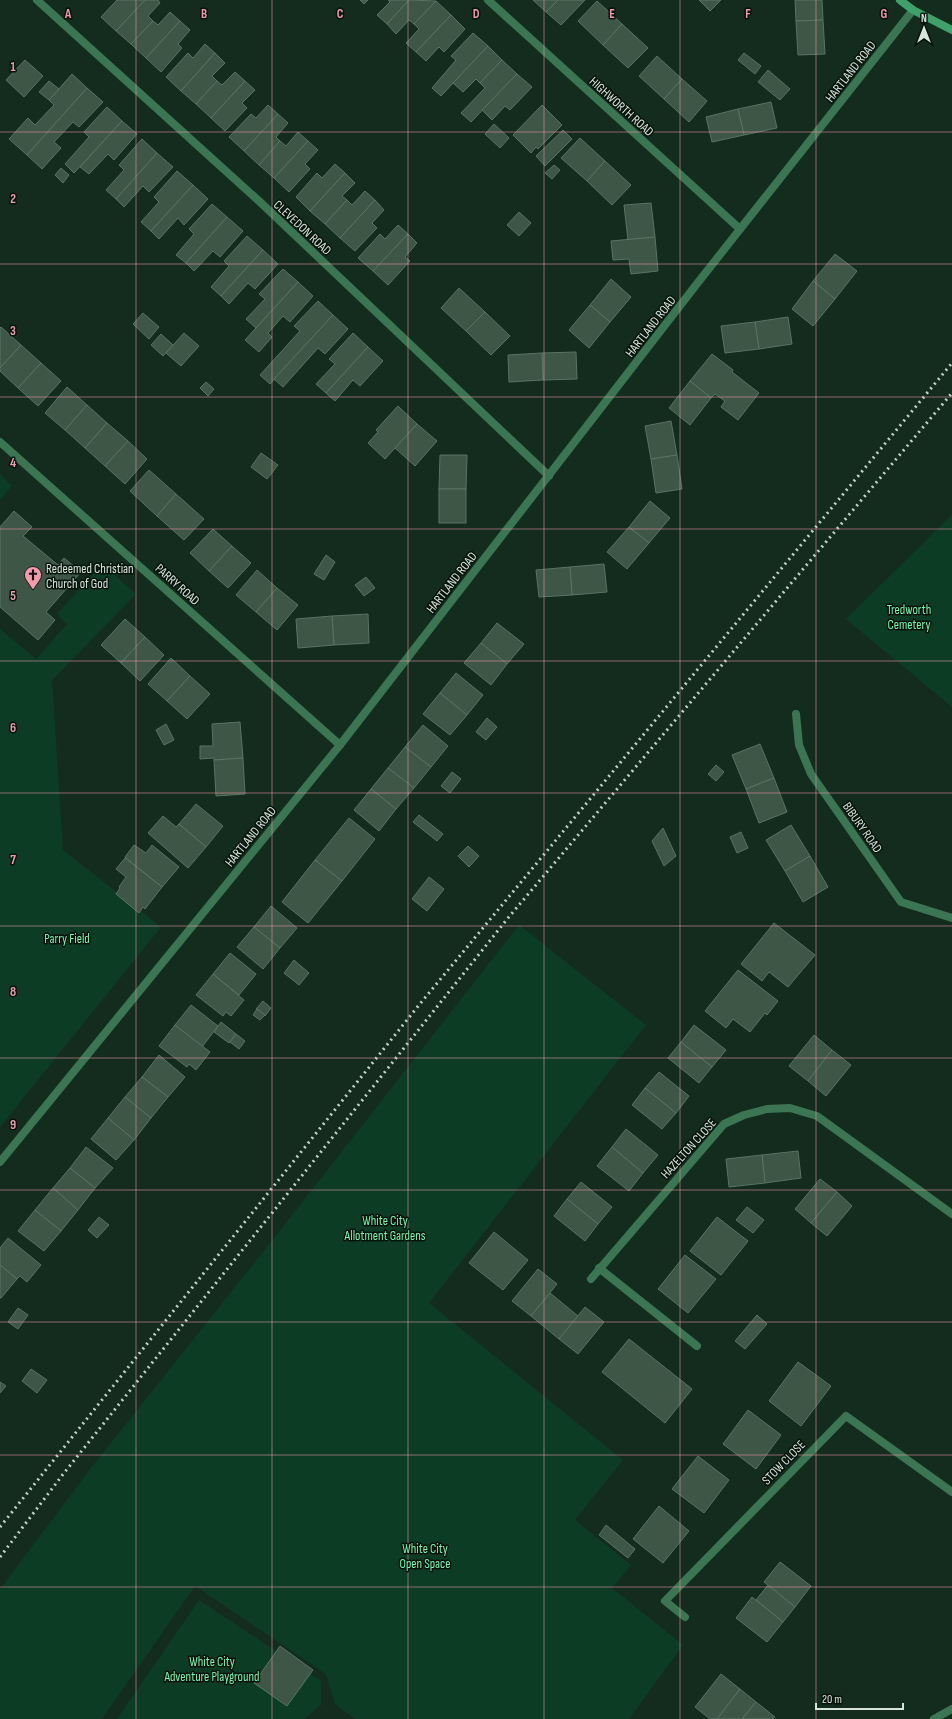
<svg xmlns="http://www.w3.org/2000/svg" width="952" height="1719" font-family="'Sofia Sans Condensed',sans-serif">
	<style>
		.green { fill: #0d3c24 }
		.building { fill: #3d5646; stroke: #597463 }
		.lines { fill: none; stroke-linecap: round; stroke-linejoin: round }
		.lane { stroke: #3b7553; stroke-width: 8 }
		.street { stroke: #3b7553; stroke-width: 8 }
		.secondary { stroke: #3ea16c; stroke-width: 8 }
		.rail { stroke: #c3d3c8; stroke-width: 3; stroke-dasharray: 2 4; stroke-linecap: butt }
		.grid { fill: none; stroke: #f39aac; stroke-width: 1; stroke-opacity: 0.55 }
		.labels { text-anchor: middle; stroke-width: 3; stroke-linejoin: round; paint-order: stroke }
		.street-label { font-size: 13px; fill: #d7e6dc; stroke: #07120b }
		.poi-label { font-size: 13px; fill: #d7e6dc; stroke: #07120b; text-anchor: start }
		.park-label { font-size: 13px; fill: #79f6af; stroke: #07120b }
		.grid-label { font-size: 13px; text-anchor: middle; font-weight: bold; fill: #f39aac; stroke: #07120b; stroke-width: 3; stroke-linejoin: round; paint-order: stroke }
	</style>
	<rect width="100%" height="100%" fill="#132c1e"/>
	<!-- green -->
	<g class="green">
		<path d="M0 474 12 486 0 500Z"/>
		<path d="M952 515V707L846 619Z"/>
		<path d="M102 564 136 594 52 680 63 850 161 927 0 1127V629L36 659 67 624 57 614Z"/>
		<path d="M519 925 646 1025 429 1303 623 1460 575 1520 631 1565 612 1588 683 1645 629 1719H355L335 1704 326 1674 195 1586 102 1719H0V1589L91 1468 282 1228Z"/>
		<path d="M199 1600 321 1681V1705L304 1719H117Z"/>
	</g>
	<!-- building -->
	<g class="building">
		<path d="M117 0H145L116 31 101 17Z"/>
		<path d="M145 0H158L160 3 148 16 153 21 131 44 116 31Z"/>
		<path d="M360 0H368L364 4Z"/>
		<path d="M388 0H409L387 24 377 15 390 2Z"/>
		<path d="M409 0 436 1 414 24 409 20 396 34 387 24Z"/>
		<path d="M533 0H558L546 12Z"/>
		<path d="M558 0H585L561 25 546 12Z"/>
		<path d="M699 0H721L710 11Z"/>
		<path d="M795 0H822L823 20 796 21Z"/>
		<path d="M436 1 451 15 416 52 406 43 419 29 414 24Z"/>
		<path d="M597 1 622 24 603 45 578 21Z"/>
		<path d="M170 12 180 21 146 58 131 44 153 21 158 25Z"/>
		<path d="M451 15 465 29 444 52 439 47 426 61 416 52Z"/>
		<path d="M823 20 825 54 798 55 796 21Z"/>
		<path d="M180 21 190 30 178 44 182 48 161 72 146 58Z"/>
		<path d="M622 24 648 48 628 68 603 45Z"/>
		<path d="M473 33 488 46 441 96 432 88 456 60 451 56Z"/>
		<path d="M205 44 215 53 181 91 166 77 188 53 193 58Z"/>
		<path d="M488 46 502 60 480 83 476 79 463 92 453 83Z"/>
		<path d="M215 53 225 63 212 76 217 81 196 104 181 91Z"/>
		<path d="M744 53 761 66 755 74 738 60Z"/>
		<path d="M657 56 682 79 664 99 639 76Z"/>
		<path d="M25 60 43 76 24 97 6 80Z"/>
		<path d="M502 60 517 74 471 122 461 113 485 88 480 83Z"/>
		<path d="M768 70 790 89 780 100 758 82Z"/>
		<path d="M235 72 245 81 211 118 196 104 217 81 222 85Z"/>
		<path d="M72 74 87 88 27 155 9 139 28 118 35 125 54 105 49 100Z"/>
		<path d="M517 74 532 87 510 110 505 106 492 120 482 110Z"/>
		<path d="M682 79 707 101 689 122 664 99Z"/>
		<path d="M49 81 59 89 49 100 39 92Z"/>
		<path d="M245 81 255 90 242 103 247 108 225 131 211 118Z"/>
		<path d="M87 88 103 102 79 127 73 122 54 142 61 148 42 169 27 155Z"/>
		<path d="M771 102 777 128 744 135 738 109Z"/>
		<path d="M268 105 278 114 244 151 229 137 251 114 256 118Z"/>
		<path d="M542 105 562 125 538 149 536 147 531 153 513 135Z"/>
		<path d="M107 107 122 121 74 173 65 164 89 137 84 132Z"/>
		<path d="M738 109 744 135 712 142 706 117Z"/>
		<path d="M278 114 288 123 276 137 280 141 259 165 244 151Z"/>
		<path d="M122 121 137 134 114 160 108 154 89 174 80 167Z"/>
		<path d="M494 124 509 138 500 148 485 134Z"/>
		<path d="M563 130 572 139 545 166 536 156Z"/>
		<path d="M298 132 308 141 274 178 259 165 280 141 286 146Z"/>
		<path d="M580 138 605 161 587 181 561 158Z"/>
		<path d="M142 139 157 153 116 199 106 190 124 170 119 165Z"/>
		<path d="M308 141 318 150 305 164 310 169 289 192 274 178Z"/>
		<path d="M157 153 173 167 149 192 143 186 124 207 116 199Z"/>
		<path d="M605 161 631 185 612 205 587 181Z"/>
		<path d="M335 164 345 173 310 211 296 197 317 173 322 178Z"/>
		<path d="M554 165 560 170 552 179 545 173Z"/>
		<path d="M61 168 69 175 63 183 55 175Z"/>
		<path d="M177 171 193 185 151 231 141 222 159 202 154 197Z"/>
		<path d="M345 173 355 183 342 196 347 200 325 224 310 211Z"/>
		<path d="M193 185 208 199 184 225 178 218 159 239 151 231Z"/>
		<path d="M365 191 375 200 340 238 325 224 347 200 352 205Z"/>
		<path d="M375 200 384 210 372 223 377 228 355 251 340 238Z"/>
		<path d="M651 203 655 237 628 240 624 205Z"/>
		<path d="M212 204 227 217 186 263 176 255 194 234 189 229Z"/>
		<path d="M519 212 531 223 519 236 507 225Z"/>
		<path d="M227 217 243 231 220 257 213 251 194 271 186 263Z"/>
		<path d="M398 225 408 234 373 271 358 258 380 234 385 239Z"/>
		<path d="M408 234 417 243 405 257 410 261 388 285 373 271Z"/>
		<path d="M247 236 263 250 221 296 211 287 229 266 224 261Z"/>
		<path d="M655 237 658 271 631 274 629 259 613 260 611 241Z"/>
		<path d="M263 250 278 264 255 289 248 283 229 304 221 296Z"/>
		<path d="M835 254 857 271 835 299 813 281Z"/>
		<path d="M283 269 298 282 256 328 246 319 265 299 259 294Z"/>
		<path d="M611 279 631 297 610 322 590 305Z"/>
		<path d="M813 281 835 299 813 326 792 309Z"/>
		<path d="M298 282 313 296 290 322 283 316 268 333 272 337 259 352 245 340Z"/>
		<path d="M459 288 485 312 466 331 441 308Z"/>
		<path d="M318 301 333 315 270 384 260 375 300 331 294 326Z"/>
		<path d="M590 305 610 322 589 348 569 330Z"/>
		<path d="M485 312 510 336 491 355 466 331Z"/>
		<path d="M143 313 159 327 149 339 133 324Z"/>
		<path d="M333 315 348 329 325 354 318 348 283 387 274 379Z"/>
		<path d="M788 317 792 344 759 349 755 322Z"/>
		<path d="M755 322 759 349 725 353 721 326Z"/>
		<path d="M1 327 21 345 0 368V328Z"/>
		<path d="M184 333 199 346 181 366 166 353Z"/>
		<path d="M353 333 368 347 326 393 316 384 335 364 329 359Z"/>
		<path d="M161 334 173 345 163 356 151 345Z"/>
		<path d="M21 345 41 363 18 388 0 371V368Z"/>
		<path d="M368 347 383 361 360 386 353 380 335 401 326 393Z"/>
		<path d="M576 352 577 379 543 380 542 353Z"/>
		<path d="M542 353 543 380 509 382 508 355Z"/>
		<path d="M712 354 733 370 732 372 759 393 738 420 721 407 725 401 715 394 711 398 690 381Z"/>
		<path d="M41 363 61 381 38 406 18 388Z"/>
		<path d="M690 381 711 398 690 425 669 408Z"/>
		<path d="M206 382 214 389 208 396 200 388Z"/>
		<path d="M67 387 87 405 65 430 45 413Z"/>
		<path d="M87 405 107 423 85 448 65 430Z"/>
		<path d="M398 406 417 424 385 459 368 443 378 432 376 430Z"/>
		<path d="M671 421 677 455 651 459 645 426Z"/>
		<path d="M107 423 128 441 105 466 85 448Z"/>
		<path d="M417 424 437 441 415 466 395 448Z"/>
		<path d="M128 441 147 459 125 484 105 466Z"/>
		<path d="M261 453 278 465 267 479 251 467Z"/>
		<path d="M440 455H467L466 489H439Z"/>
		<path d="M677 455 682 489 656 493 651 459Z"/>
		<path d="M149 470 176 494 157 516 130 491Z"/>
		<rect x="439" y="489" width="27" height="34"/>
		<path d="M176 494 204 519 184 540 157 516Z"/>
		<path d="M650 501 670 518 649 543 629 527Z"/>
		<path d="M14 511 32 527 23 536 58 565 64 558 81 572 46 612 55 620 38 640 0 607V527Z"/>
		<path d="M629 527 649 543 627 569 607 552Z"/>
		<path d="M213 529 232 546 209 571 190 553Z"/>
		<path d="M232 546 251 563 228 588 209 571Z"/>
		<path d="M326 555 335 562 324 580 314 574Z"/>
		<path d="M604 564 607 592 572 595 570 567Z"/>
		<path d="M570 567 572 595 539 597 536 570Z"/>
		<path d="M257 570 277 588 256 612 236 595Z"/>
		<path d="M366 577 375 588 364 596 355 585Z"/>
		<path d="M277 588 298 605 277 630 256 612Z"/>
		<path d="M368 614 369 643 334 645 332 616Z"/>
		<path d="M332 616 334 645 298 648 296 619Z"/>
		<path d="M125 619 145 637 121 663 101 645Z"/>
		<path d="M497 623 524 644 507 664 481 643Z"/>
		<path d="M145 637 164 655 140 681 121 663Z"/>
		<path d="M481 643 507 664 491 685 464 663Z"/>
		<path d="M171 658 190 676 167 701 148 684Z"/>
		<path d="M456 673 483 695 467 715 440 693Z"/>
		<path d="M190 676 210 694 187 719 167 701Z"/>
		<path d="M440 693 467 715 450 735 423 714Z"/>
		<path d="M487 718 497 727 486 740 476 732Z"/>
		<path d="M240 722 243 758 214 760V758L200 759V746H213L212 724Z"/>
		<path d="M166 724 174 740 164 745 156 730Z"/>
		<path d="M423 725 448 746 431 767 405 747Z"/>
		<path d="M760 744 774 778 746 789 732 755Z"/>
		<path d="M405 747 431 767 414 788 388 768Z"/>
		<path d="M243 758 245 794 216 796 214 760Z"/>
		<path d="M716 765 724 772 716 781 708 774Z"/>
		<path d="M388 768 414 788 396 809 371 789Z"/>
		<path d="M452 772 461 779 450 793 441 786Z"/>
		<path d="M774 778 787 812 759 823 746 789Z"/>
		<path d="M371 789 396 809 379 831 354 810Z"/>
		<path d="M196 804 223 826 206 847 179 824Z"/>
		<path d="M419 815 443 834 437 841 413 822Z"/>
		<path d="M163 816 176 827 179 824 206 847 188 868 148 833Z"/>
		<path d="M349 818 375 839 342 881 315 860Z"/>
		<path d="M791 825 810 856 785 871 766 840Z"/>
		<path d="M663 828 676 856 664 866 652 841Z"/>
		<path d="M741 832 748 848 737 853 730 837Z"/>
		<path d="M134 845 146 853 152 845 179 867 162 887 125 857Z"/>
		<path d="M468 846 479 856 469 867 458 856Z"/>
		<path d="M810 856 828 887 803 902 785 871Z"/>
		<path d="M125 858 162 887 145 909 143 907 139 913 116 894 120 888 119 887 126 877 116 869Z"/>
		<path d="M315 860 342 881 308 923 282 902Z"/>
		<path d="M429 877 444 889 427 911 412 899Z"/>
		<path d="M271 906 297 928 280 948 254 927Z"/>
		<path d="M774 923 815 955 788 987 769 972 762 981 741 964Z"/>
		<path d="M254 927 280 948 263 969 237 947Z"/>
		<path d="M230 953 256 974 239 995 213 974Z"/>
		<path d="M294 960 309 973 299 985 284 973Z"/>
		<path d="M738 970 778 1001 767 1015 765 1013 750 1032 733 1019 726 1028 705 1011Z"/>
		<path d="M213 974 244 1000 231 1016 226 1012 223 1016 196 995Z"/>
		<path d="M263 1001 271 1008 265 1016 256 1009Z"/>
		<path d="M191 1005 218 1026 202 1047 175 1025Z"/>
		<path d="M257 1009 265 1015 260 1020 253 1015Z"/>
		<path d="M221 1022 236 1034 229 1043 214 1032Z"/>
		<path d="M175 1025 210 1052 196 1070 189 1064 187 1067 159 1046Z"/>
		<path d="M694 1025 726 1050 712 1067 681 1042Z"/>
		<path d="M236 1034 245 1041 239 1049 230 1042Z"/>
		<path d="M814 1035 832 1050 808 1081 789 1066Z"/>
		<path d="M681 1042 712 1067 699 1083 668 1058Z"/>
		<path d="M832 1050 851 1065 826 1096 808 1081Z"/>
		<path d="M159 1055 185 1077 168 1097 142 1077Z"/>
		<path d="M659 1072 689 1096 676 1113 645 1088Z"/>
		<path d="M142 1077 168 1097 151 1118 125 1097Z"/>
		<path d="M645 1088 676 1113 662 1129 632 1105Z"/>
		<path d="M125 1097 151 1118 134 1140 108 1118Z"/>
		<path d="M108 1118 134 1140 116 1160 91 1139Z"/>
		<path d="M626 1129 658 1155 643 1173 612 1147Z"/>
		<path d="M86 1147 113 1168 95 1188 70 1168Z"/>
		<path d="M612 1147 643 1173 629 1191 597 1166Z"/>
		<path d="M798 1151 801 1178 765 1183 762 1155Z"/>
		<path d="M762 1155 765 1183 729 1187 726 1159Z"/>
		<path d="M70 1168 95 1188 78 1210 53 1188Z"/>
		<path d="M820 1179 837 1192 811 1223 795 1209Z"/>
		<path d="M581 1182 612 1207 598 1224 567 1199Z"/>
		<path d="M53 1188 78 1210 61 1231 35 1210Z"/>
		<path d="M837 1192 852 1206 827 1236 811 1223Z"/>
		<path d="M567 1199 598 1224 585 1241 554 1216Z"/>
		<path d="M747 1207 764 1220 753 1233 736 1220Z"/>
		<path d="M35 1210 61 1231 44 1251 18 1231Z"/>
		<path d="M99 1217 109 1225 97 1238 88 1230Z"/>
		<path d="M717 1217 748 1241 721 1275 690 1251Z"/>
		<path d="M494 1232 528 1260 503 1290 469 1263Z"/>
		<path d="M8 1238 41 1265 27 1282 20 1276 17 1279 0 1265V1248Z"/>
		<path d="M685 1255 716 1279 688 1313 658 1289Z"/>
		<path d="M0 1265 17 1279 1 1298H0Z"/>
		<path d="M538 1269 557 1284 531 1316 512 1301Z"/>
		<path d="M550 1293 578 1316 559 1339 531 1316Z"/>
		<path d="M585 1307 604 1322 578 1354 559 1339Z"/>
		<path d="M18 1308 28 1315 18 1329 8 1322Z"/>
		<path d="M757 1315 767 1324 745 1349 735 1341Z"/>
		<path d="M629 1339 692 1389 665 1423 602 1372Z"/>
		<path d="M798 1362 831 1386 801 1426 769 1401Z"/>
		<path d="M31 1369 47 1380 37 1393 22 1381Z"/>
		<path d="M0 1382 6 1386 0 1393Z"/>
		<path d="M748 1410 781 1435 756 1469 723 1444Z"/>
		<path d="M698 1456 729 1480 704 1513 672 1489Z"/>
		<path d="M659 1506 689 1531 663 1563 633 1539Z"/>
		<path d="M606 1525 635 1549 628 1558 599 1535Z"/>
		<path d="M780 1562 811 1586 795 1607 764 1582Z"/>
		<path d="M768 1585 795 1607 783 1622 756 1600Z"/>
		<path d="M752 1597 783 1622 767 1642 736 1618Z"/>
		<path d="M280 1646 313 1670 287 1706 254 1683Z"/>
		<path d="M721 1674 740 1689 717 1719H710L695 1707Z"/>
		<path d="M740 1689 756 1702 742 1719H717Z"/>
		<path d="M756 1702 775 1717 773 1719H742Z"/>
	</g>
	<g class="lines">
		<!-- lane -->
		<path class="lane" d="M599 1268 697 1346"/>
		<!-- street -->
		<g class="street">
			<path d="M37 0 259 201 549 476"/>
			<path d="M488 0 740 229"/>
			<path d="M0 442 340 745"/>
			<path d="M796 714 799 745 811 774 901 902 952 918"/>
			<path d="M0 1162 340 745 696 285 913 10"/>
			<path d="M591 1279 724 1124 744 1115 767 1109 790 1108 817 1116 952 1214"/>
			<path d="M685 1617 665 1601 846 1416 952 1492"/>
			<path d="M934 1719 952 1709"/>
		</g>
		<!-- secondary -->
		<path class="secondary" d="M900 0 913 10 952 30"/>
		<!-- rail -->
		<g class="rail">
			<path d="M0 1527 419 1005 952 363"/>
			<path d="M0 1557 64 1473 508 918 952 393"/>
		</g>
	</g>
	<!-- grid -->
	<path class="grid" d="M136 0V1719M272 0V1719M408 0V1719M544 0V1719M680 0V1719M816 0V1719M0 132H952M0 264H952M0 397H952M0 529H952M0 661H952M0 793H952M0 926H952M0 1058H952M0 1190H952M0 1322H952M0 1455H952M0 1587H952"/>
	<!-- icons -->
	<defs>
		<symbol id="church-pin" viewBox="-11 -11 22 30"><path d="M0 17L-7.5 6A9.5 9.5 0 1 1 7.5 6Z" fill="#f39aac" stroke="#07120b"/><path d="M-1.2-6h2.4v3.5h3.3v2.4h-3.3V6h-2.4V-.1h-3.3v-2.4h3.3Z" fill="#111"/></symbol>
	</defs>
	<g fill-rule="evenodd">
		<use href="#church-pin" x="23" y="565" width="20" height="27"/>
	</g>
	<g class="labels">
		<!-- street labels -->
		<g class="street-label">
			<text transform="translate(850 71) rotate(-52)" y="5">HARTLAND ROAD</text>
			<text transform="translate(622 106) rotate(42)" y="5">HIGHWORTH ROAD</text>
			<text transform="translate(303 227) rotate(43)" y="5">CLEVEDON ROAD</text>
			<text transform="translate(650 326) rotate(-52)" y="5">HARTLAND ROAD</text>
			<text transform="translate(451 582) rotate(-52)" y="5">HARTLAND ROAD</text>
			<text transform="translate(178 584) rotate(42)" y="5">PARRY ROAD</text>
			<text transform="translate(863 827) rotate(55)" y="5">BIBURY ROAD</text>
			<text transform="translate(250 836) rotate(-51)" y="5">HARTLAND ROAD</text>
			<text transform="translate(688 1148) rotate(-48)" y="5">HAZELTON CLOSE</text>
			<text transform="translate(783 1462) rotate(-46)" y="5">STOW CLOSE</text>
		</g>
		<!-- poi labels -->
		<g class="poi-label">
			<text x="46" y="573">Redeemed Christian<tspan x="46" dy="15">Church of God</tspan></text>
		</g>
		<!-- park labels -->
		<g class="park-label">
			<text x="909" y="614">Tredworth<tspan x="909" dy="15">Cemetery</tspan></text>
			<text x="67" y="943">Parry Field</text>
			<text x="385" y="1225">White City<tspan x="385" dy="15">Allotment Gardens</tspan></text>
			<text x="425" y="1553">White City<tspan x="425" dy="15">Open Space</tspan></text>
			<text x="212" y="1666">White City<tspan x="212" dy="15">Adventure Playground</tspan></text>
		</g>
	</g>
	<g class="grid-label">
		<text x="68" y="18">A</text>
		<text x="204" y="18">B</text>
		<text x="340" y="18">C</text>
		<text x="476" y="18">D</text>
		<text x="612" y="18">E</text>
		<text x="748" y="18">F</text>
		<text x="884" y="18">G</text>
		<text x="13" y="71">1</text>
		<text x="13" y="203">2</text>
		<text x="13" y="335">3</text>
		<text x="13" y="467">4</text>
		<text x="13" y="600">5</text>
		<text x="13" y="732">6</text>
		<text x="13" y="864">7</text>
		<text x="13" y="996">8</text>
		<text x="13" y="1129">9</text>
	</g>
	<!-- north arrow -->
	<g transform="translate(924 28)" stroke="#07120b" stroke-width="3" paint-order="stroke">
	<path d="M0-3L7 15L0 10L-7 15Z" fill="#d7e6dc"/>
	<text y="-6" font-size="11" font-weight="bold" text-anchor="middle" fill="#d7e6dc">N</text>
	</g>
	<!-- scale -->
	<path d="M816 1703v6h87v-6" fill="none" stroke="#d7e6dc" stroke-width="2"/>
	<text x="822" y="1703" font-size="12" fill="#d7e6dc" stroke="#07120b" stroke-width="3" paint-order="stroke">20 m</text>
</svg>
